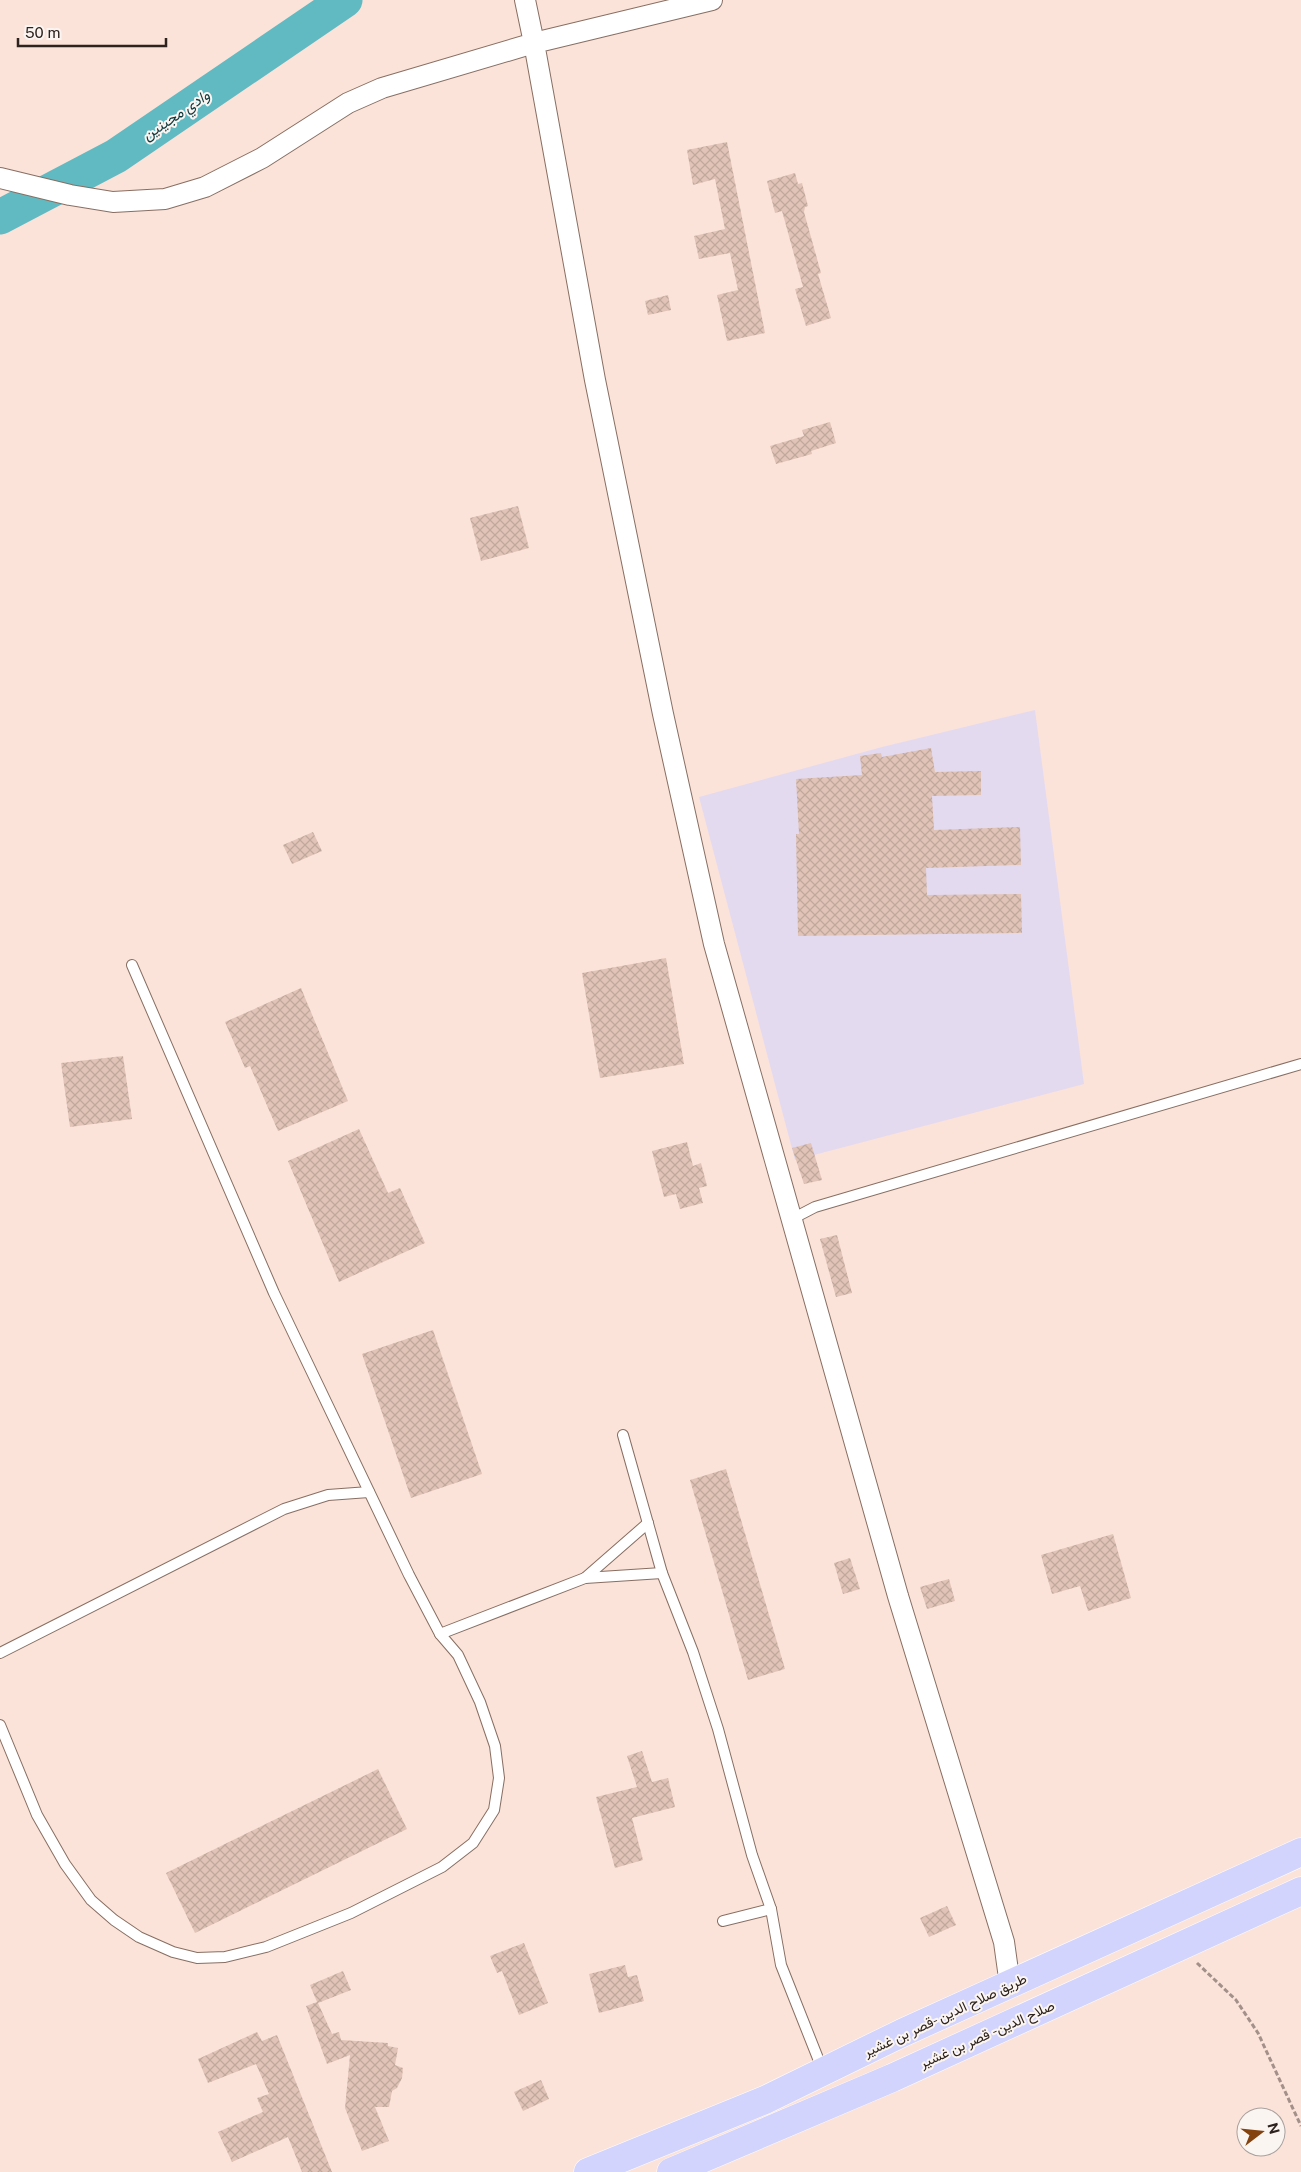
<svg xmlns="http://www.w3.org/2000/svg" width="1301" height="2172" font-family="'Public Sans',Vazirmatn,sans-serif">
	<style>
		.commercial { fill: #e4daef }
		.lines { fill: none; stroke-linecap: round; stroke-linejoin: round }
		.river { stroke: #61bac2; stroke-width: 35 }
		.building { fill: url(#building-cross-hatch) }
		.service-casing { stroke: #886e62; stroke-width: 12 }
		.minor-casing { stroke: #886e62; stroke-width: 22 }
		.trunk-casing { stroke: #fff; stroke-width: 29 }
		.path { stroke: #a39189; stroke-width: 3; stroke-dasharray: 5 2.5; stroke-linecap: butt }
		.service { stroke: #fff; stroke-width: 10 }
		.minor { stroke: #fff; stroke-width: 20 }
		.trunk { stroke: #d2d4fe; stroke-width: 28 }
		.labels { text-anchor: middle; stroke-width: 4; stroke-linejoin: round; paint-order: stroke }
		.street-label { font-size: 14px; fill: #2d221d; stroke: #fbf5f2 }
		.water-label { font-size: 15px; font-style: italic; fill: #0d383c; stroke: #fbf5f2 }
	</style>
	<defs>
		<pattern id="building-cross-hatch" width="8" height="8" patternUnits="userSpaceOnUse" patternTransform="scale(1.25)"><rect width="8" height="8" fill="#e1c4b7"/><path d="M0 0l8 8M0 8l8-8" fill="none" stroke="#c1a89d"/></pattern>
	</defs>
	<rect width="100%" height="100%" fill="#fbe3d9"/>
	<!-- commercial -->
	<path class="commercial" d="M1035 710 1084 1084 795 1160 699 797 882 747Z"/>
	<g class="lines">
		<!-- river -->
		<path class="river" d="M0 217 116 156 345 0"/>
	</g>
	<!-- building -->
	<g class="building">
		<path d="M727 142 765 333 727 341 717 295 738 290 730 253 699 259 694 236 725 229 715 179 693 185 687 150Z"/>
		<path d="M795 173 798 184 802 183 808 206 805 207 804 212 821 273 818 274 831 318 806 326 795 289 803 287 782 211 775 213 767 181Z"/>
		<path d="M668 295 671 310 648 315 645 301Z"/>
		<path d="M830 422 836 443 811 451 812 454 776 464 770 446 804 436 802 430Z"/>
		<path d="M518 506 529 548 481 561 470 518Z"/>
		<path d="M931 748 935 772 981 771V795L932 796 934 830 1020 827 1021 865 926 868 927 895 1021 894 1022 933 798 936 796 834H799L796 779 862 775 860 756 881 753 882 757Z"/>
		<path d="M313 832 322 851 292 864 283 845Z"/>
		<path d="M666 958 684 1064 600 1078 582 973Z"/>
		<path d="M301 988 348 1101 278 1131 250 1066 245 1068 225 1022Z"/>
		<path d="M123 1056 132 1119 70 1127 61 1063Z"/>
		<path d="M359 1129 388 1193 400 1188 425 1243 339 1282 288 1161Z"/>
		<path d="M687 1142 693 1166 701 1163 707 1186 699 1188 703 1203 680 1209 676 1194 664 1197 652 1151Z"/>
		<path d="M811 1143 822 1180 804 1184 792 1148Z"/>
		<path d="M837 1235 852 1293 836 1297 820 1239Z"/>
		<path d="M433 1330 482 1474 411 1498 362 1354Z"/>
		<path d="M726 1469 785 1669 748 1680 690 1480Z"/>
		<path d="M1113 1534 1131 1598 1088 1611 1080 1586 1052 1594 1041 1555Z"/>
		<path d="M850 1558 860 1589 843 1594 834 1563Z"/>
		<path d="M949 1579 955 1601 927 1609 920 1587Z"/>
		<path d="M642 1751 652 1782 668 1778 675 1807 632 1818 643 1860 615 1868 596 1797 637 1787 627 1756Z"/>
		<path d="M378 1769 407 1829 195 1933 166 1873Z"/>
		<path d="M947 1906 956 1925 929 1937 920 1918Z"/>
		<path d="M524 1943 548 2003 519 2015 502 1971 497 1973 490 1956Z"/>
		<path d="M625 1965 628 1977 637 1975 644 2001 599 2013 589 1974Z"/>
		<path d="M343 1971 351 1990 318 2003 332 2034 339 2032 341 2040 388 2043V2046L398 2048 395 2065 403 2068 402 2078 397 2088 392 2091 389 2107H375L389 2141 362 2151 345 2108 350 2055 327 2064 306 2006 317 2002 310 1985Z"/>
		<path d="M257 2032 262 2041 277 2035 332 2172H302L288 2137 232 2162 218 2132 263 2112 257 2098 269 2094 256 2064 208 2083 198 2059Z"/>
		<path d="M541 2080 549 2099 523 2111 514 2092Z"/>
	</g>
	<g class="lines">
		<defs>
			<g id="service">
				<path d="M790 1220 815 1207 1301 1064"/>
				<path d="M623 1435 662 1573 693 1652 718 1729 752 1855 771 1909 781 1965 823 2071"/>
				<path d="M585 1578 648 1523"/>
				<path d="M440 1634 585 1578 662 1573"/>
				<path d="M0 1653 284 1509 328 1495 369 1492"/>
				<path d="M0 1725 37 1815 65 1864 91 1900 114 1920 139 1937 173 1952 197 1958 225 1957 266 1947 351 1913 442 1867 473 1843 494 1810 499 1778 495 1746 480 1702 458 1655 440 1634 409 1575 274 1293 132 965"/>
				<path d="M723 1921 771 1909"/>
			</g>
			<g id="minor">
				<path d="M712 0 534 43 595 380 663 714 714 944 898 1596 1004 1942 1010 1985"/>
				<path d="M0 178 70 195 113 202 165 199 205 187 262 158 348 103 382 88 534 43 525 0"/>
			</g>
			<g id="trunk">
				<path d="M588 2172 765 2100 902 2033 1301 1852"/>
				<path d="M671 2172 892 2078 1301 1891"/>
			</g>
		</defs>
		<!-- service casing -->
		<use href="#service" class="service-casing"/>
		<!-- minor casing -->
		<use href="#minor" class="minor-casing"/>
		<!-- trunk casing -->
		<use href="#trunk" class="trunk-casing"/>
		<!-- path -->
		<path class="path" d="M1197 1963 1236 2000 1258 2033 1301 2126"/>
		<!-- service -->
		<use href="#service" class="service"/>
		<!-- minor -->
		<use href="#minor" class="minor"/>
		<!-- trunk -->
		<use href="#trunk" class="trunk"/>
	</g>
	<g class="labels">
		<!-- street labels -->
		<g class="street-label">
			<text transform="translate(945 2015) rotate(-25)" y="5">طريق صلاح الدين -قصر بن غشير</text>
			<text transform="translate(987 2034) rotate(-24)" y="5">صلاح الدين - قصر بن غشير</text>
		</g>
		<!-- water labels -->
		<g class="water-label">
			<text transform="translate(176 115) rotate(-34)" y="5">وادي مجينين</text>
		</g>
	</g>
	<!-- north arrow -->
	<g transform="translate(1261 2132) rotate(74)"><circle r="24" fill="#fbf5f2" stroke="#a9a19d"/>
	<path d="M0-4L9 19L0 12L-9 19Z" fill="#83420e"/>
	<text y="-8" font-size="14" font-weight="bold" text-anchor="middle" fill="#2d221d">N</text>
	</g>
	<!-- scale -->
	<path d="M18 38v8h148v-8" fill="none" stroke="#2d221d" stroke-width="2.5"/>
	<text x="25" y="38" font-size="15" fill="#2d221d" stroke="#fbf5f2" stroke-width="4" paint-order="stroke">50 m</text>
</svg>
